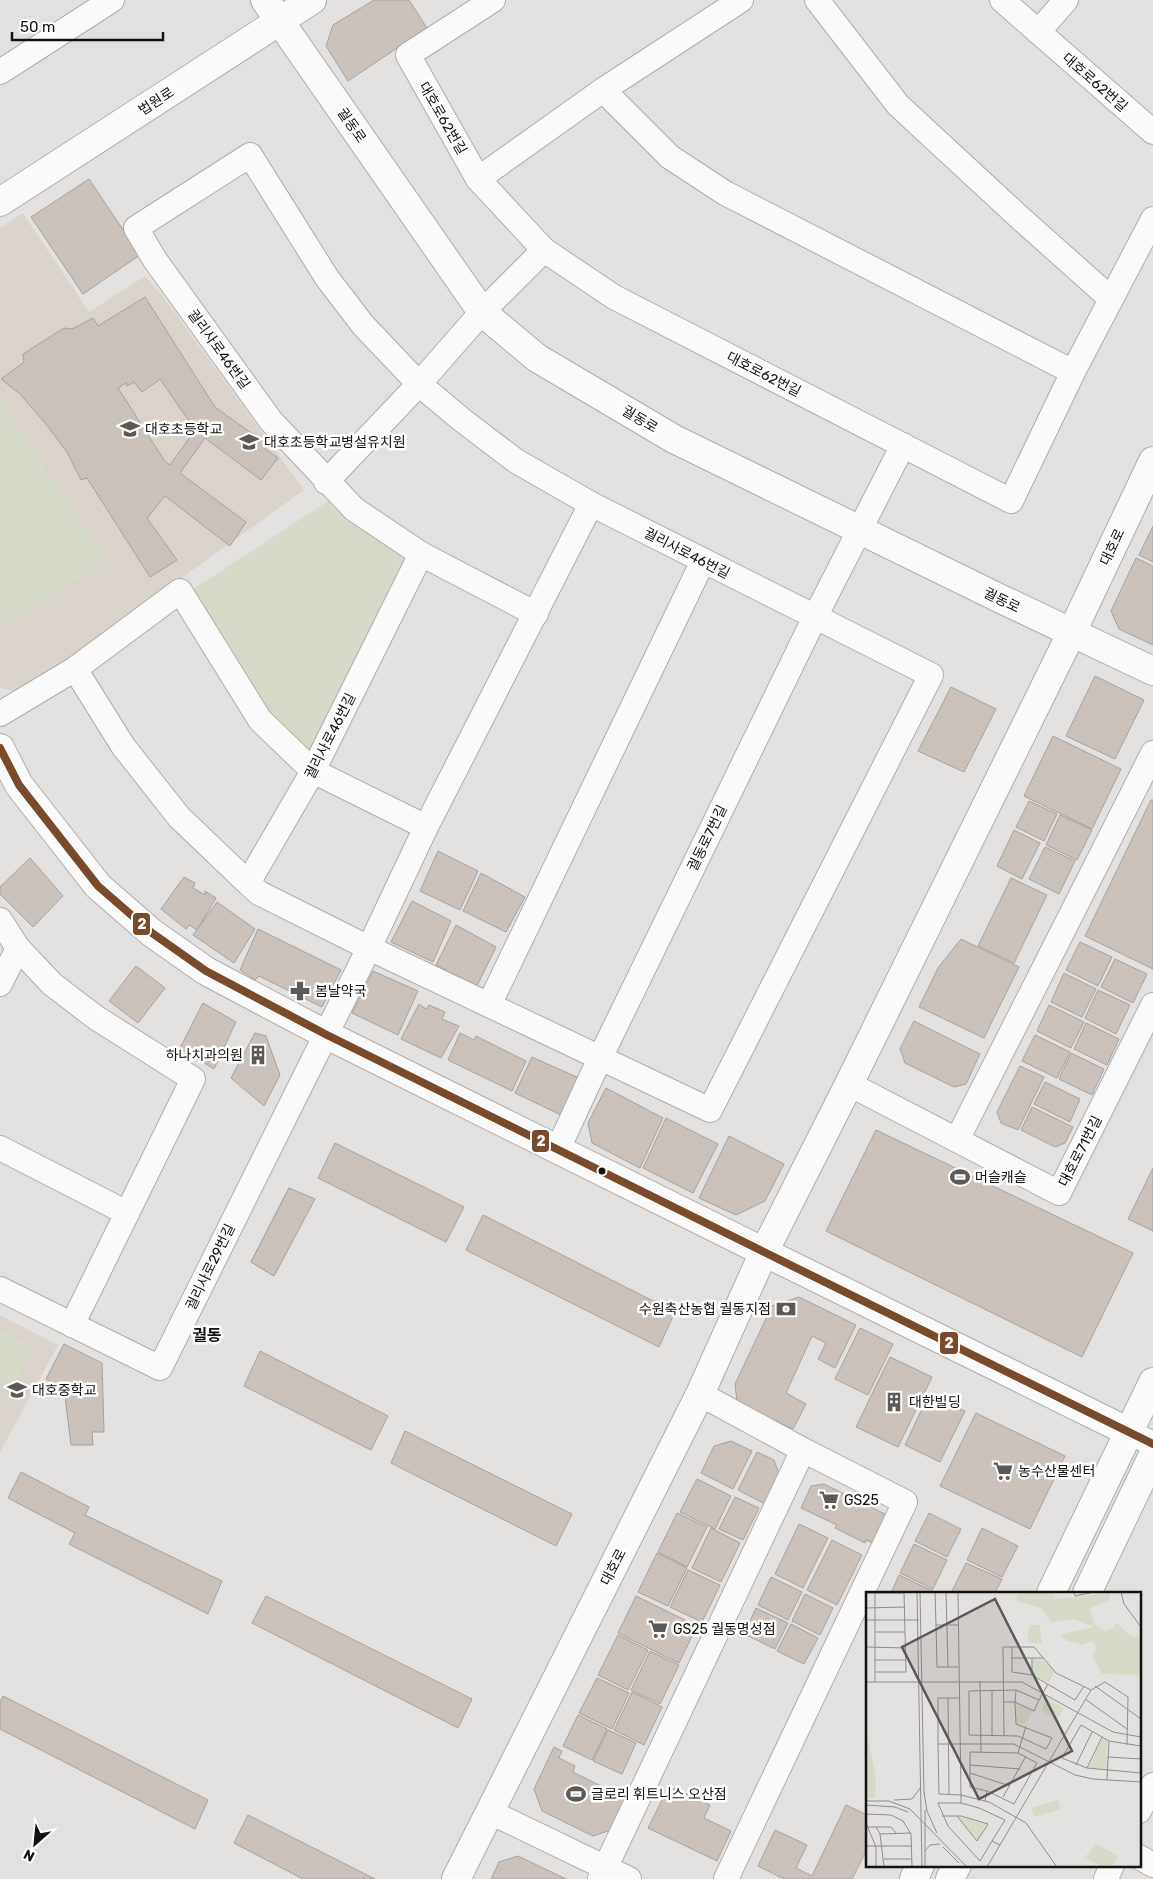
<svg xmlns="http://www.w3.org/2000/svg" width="1153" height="1879" font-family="Rubik,'Noto Sans KR',sans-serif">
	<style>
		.built { fill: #d9d3cc }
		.green { fill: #d5d9c8 }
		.building { fill: #cbc2bc; stroke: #a4a2a0; fill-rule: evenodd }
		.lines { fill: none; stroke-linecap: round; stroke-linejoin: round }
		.street-casing { stroke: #afadac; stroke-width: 26 }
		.secondary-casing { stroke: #afadac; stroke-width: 30 }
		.street { stroke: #fbfafa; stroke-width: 24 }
		.secondary { stroke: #fbfafa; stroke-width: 28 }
		.bus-1-casing { stroke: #fff; stroke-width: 11 }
		.bus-1 { stroke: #7a4b2a; stroke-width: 8 }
		.bus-dot { fill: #131210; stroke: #fff; stroke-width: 2 }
		.labels { text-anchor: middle; stroke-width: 5; stroke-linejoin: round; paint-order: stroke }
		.street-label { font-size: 14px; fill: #131210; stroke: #fff }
		.poi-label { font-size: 14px; fill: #131210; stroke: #fff; text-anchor: start }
		.quarter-label { font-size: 16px; font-weight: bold; fill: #131210; stroke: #fff }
		.inset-road { fill: none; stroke: #908e8c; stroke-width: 1 }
		.view { fill: #5c5a58; fill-opacity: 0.15; stroke: #5c5a58; stroke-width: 2.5 }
		.inset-edge { fill: none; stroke: #131210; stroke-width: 2.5 }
		.line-badge { stroke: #fff; stroke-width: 2 }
		.badge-label { font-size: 14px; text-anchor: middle; font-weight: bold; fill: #fff }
	</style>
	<rect width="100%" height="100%" fill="#e3e1df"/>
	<!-- built -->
	<g class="built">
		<path d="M23 213 89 312 145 276 164 298 304 490 77 653 17 692 0 688V228Z"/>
		<path d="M0 1315 58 1345 0 1452Z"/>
	</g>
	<!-- green -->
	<g class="green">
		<path d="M0 402 107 560 0 629Z"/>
		<path d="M328 501 344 518 406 557 410 562 314 755 264 714 189 592Z"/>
		<path d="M0 1330 34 1348 13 1386 0 1379Z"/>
	</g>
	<!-- building -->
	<g class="building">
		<path d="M374 0H409L427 28 348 81 326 46 333 25Z"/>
		<path d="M89 179 140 255 83 294 31 217Z"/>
		<path d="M145 297 215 407 268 445 265 449 278 458 261 480 205 438 180 473 246 522 230 546 165 496 147 518 177 560 150 577 87 478 81 480 67 452 45 423 20 394 1 379 24 362 23 354 64 328 72 329 93 318 98 326ZM160 379 195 430 170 465 164 460 118 388 126 383 127 386 134 382 142 392Z"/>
		<path d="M1153 526V562L1139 555Z"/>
		<path d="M1136 558 1153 566V645L1119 629 1111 611Z"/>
		<path d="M1095 676 1144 700 1115 759 1066 736Z"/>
		<path d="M951 687 996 709 964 772 918 751Z"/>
		<path d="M1053 736 1121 769 1092 829 1024 796Z"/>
		<path d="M1151 800H1153V969L1085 936Z"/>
		<path d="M1029 801 1057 814 1044 841 1016 827Z"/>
		<path d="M1060 815 1092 830 1077 860 1046 845Z"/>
		<path d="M1014 830 1040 843 1022 879 997 866Z"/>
		<path d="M1045 847 1075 861 1059 894 1029 879Z"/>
		<path d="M438 851 478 871 460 910 420 891Z"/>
		<path d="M30 858 63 896 33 927 0 894V887Z"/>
		<path d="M481 873 525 897 506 932 463 911Z"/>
		<path d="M184 877 195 883 193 888 205 895V891L216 898 197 930 189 925 186 929 161 909Z"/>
		<path d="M1011 878 1047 895 1014 963 978 946Z"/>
		<path d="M412 901 451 921 433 962 391 942Z"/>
		<path d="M217 902 255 929 234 963 193 935Z"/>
		<path d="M456 925 496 947 477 986 436 965Z"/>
		<path d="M258 929 341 970 322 1007 259 976 255 980 240 970Z"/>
		<path d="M961 939 1019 967 984 1038 919 1007 938 968Z"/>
		<path d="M1080 942 1112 957 1098 986 1066 970Z"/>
		<path d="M1115 959 1147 974 1133 1003 1101 987Z"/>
		<path d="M136 966 165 988 138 1023 109 1001Z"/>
		<path d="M373 971 418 991 398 1035 352 1013Z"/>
		<path d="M1064 973 1096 989 1082 1017 1051 1002Z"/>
		<path d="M1098 990 1130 1005 1116 1034 1085 1018Z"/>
		<path d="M203 1003 236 1022 214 1069 180 1048Z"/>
		<path d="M419 1004 426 1009 429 1005 445 1012 442 1019 459 1026 441 1058 401 1039Z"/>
		<path d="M1049 1005 1084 1022 1071 1048 1037 1031Z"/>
		<path d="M914 1021 980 1054 966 1084 954 1087 905 1063 900 1049Z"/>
		<path d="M1086 1023 1119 1039 1107 1065 1074 1049Z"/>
		<path d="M255 1033 266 1036 280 1075 264 1106 231 1078Z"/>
		<path d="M460 1033 474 1040 476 1036 526 1061 512 1091 448 1060Z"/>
		<path d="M1035 1035 1070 1052 1057 1078 1022 1061Z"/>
		<path d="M1071 1053 1104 1069 1092 1095 1059 1079Z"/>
		<path d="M532 1057 581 1079 563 1116 515 1093Z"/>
		<path d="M1020 1066 1044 1077 1018 1130 1001 1123 997 1112Z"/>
		<path d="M1045 1082 1080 1099 1070 1122 1034 1104Z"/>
		<path d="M606 1088 663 1118 640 1168 592 1143 588 1123Z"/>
		<path d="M1032 1107 1073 1127 1065 1143 1055 1147 1021 1130Z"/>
		<path d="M666 1118 718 1144 693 1193 643 1168Z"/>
		<path d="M876 1130 1133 1253 1082 1357 826 1231Z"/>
		<path d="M729 1136 784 1164 765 1201 736 1215 699 1198Z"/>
		<path d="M335 1143 464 1207 446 1242 318 1178Z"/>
		<path d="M1153 1168V1231L1128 1219Z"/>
		<path d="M289 1188 313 1200 274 1276 251 1262Z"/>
		<path d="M289 1188 315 1199 274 1276 251 1262Z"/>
		<path d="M483 1215 675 1312 659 1347 466 1250Z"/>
		<path d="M799 1297 856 1325 835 1368 818 1359 826 1343 812 1336 786 1393 806 1404 793 1429 737 1402 735 1384 772 1306Z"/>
		<path d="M860 1328 893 1344 868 1395 835 1379Z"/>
		<path d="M64 1344 102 1363 104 1432H92L93 1445H71L64 1388 46 1379Z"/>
		<path d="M260 1351 388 1416 371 1450 244 1386Z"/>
		<path d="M890 1357 932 1377 898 1447 856 1427Z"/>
		<path d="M929 1394 965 1411 940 1462 905 1445Z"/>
		<path d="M976 1413 1065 1456 1030 1529 940 1486Z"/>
		<path d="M405 1431 572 1514 556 1546 391 1463Z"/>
		<path d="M731 1441 752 1451 733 1489 701 1473 714 1446Z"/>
		<path d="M757 1452 774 1460 779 1474 765 1504 738 1490Z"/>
		<path d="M21 1472 89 1507 85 1515 222 1581 208 1614 69 1544 75 1533 8 1498Z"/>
		<path d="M697 1479 731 1496 715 1529 680 1512Z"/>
		<path d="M824 1484 887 1515 874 1543 866 1540 865 1543 835 1528 837 1525 801 1508 811 1486Z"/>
		<path d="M735 1497 759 1508 743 1540 719 1529Z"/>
		<path d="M677 1513 707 1527 687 1567 658 1552Z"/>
		<path d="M929 1513 961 1529 947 1557 915 1541Z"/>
		<path d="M799 1524 828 1538 803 1588 775 1574Z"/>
		<path d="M711 1528 740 1543 721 1582 692 1568Z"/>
		<path d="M982 1528 1018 1546 1002 1577 967 1560Z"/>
		<path d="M832 1540 862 1555 837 1605 807 1590Z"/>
		<path d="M914 1544 947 1560 933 1589 900 1573Z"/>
		<path d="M657 1553 687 1568 668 1606 638 1592Z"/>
		<path d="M966 1563 1002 1579 995 1593H951Z"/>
		<path d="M688 1570 720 1585 702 1622 670 1607Z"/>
		<path d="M899 1575 935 1592V1593H891Z"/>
		<path d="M771 1577 802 1592 788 1620 758 1605Z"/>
		<path d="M805 1594 833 1608 820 1635 792 1621Z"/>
		<path d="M266 1596 472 1699 458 1728 252 1623Z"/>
		<path d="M636 1596 697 1626 679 1663 618 1633Z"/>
		<path d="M756 1608 788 1623 775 1649 744 1634Z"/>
		<path d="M791 1624 818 1638 804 1664 777 1651Z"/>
		<path d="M618 1635 648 1650 628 1690 598 1675Z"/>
		<path d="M650 1651 679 1665 660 1704 631 1690Z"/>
		<path d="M597 1678 629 1693 612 1729 579 1713Z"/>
		<path d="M632 1692 662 1707 644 1745 614 1730Z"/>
		<path d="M3 1696 208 1800 195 1829 0 1729V1703Z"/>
		<path d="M578 1715 607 1729 592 1760 563 1746Z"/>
		<path d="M608 1730 636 1743 622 1774 593 1761Z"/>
		<path d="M554 1747 562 1751 559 1758 575 1766 573 1772 627 1799 611 1830 593 1836 542 1811 534 1789Z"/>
		<path d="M674 1788 710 1805 704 1818 731 1831 717 1861 648 1828 663 1798 668 1800Z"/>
		<path d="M846 1805 867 1815V1849L852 1879H784L758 1866 775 1830 807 1845 796 1868 812 1876Z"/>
		<path d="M248 1815 375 1879H303L234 1843Z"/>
		<path d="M518 1856 566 1879H491L499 1862Z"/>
	</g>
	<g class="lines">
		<defs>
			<g id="street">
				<path d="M493 0 408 55 478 179 544 250 614 297 1011 501 1073 372 1153 219"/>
				<path d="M817 0 898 105 1018 216 1110 298"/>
				<path d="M1002 0 1153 132"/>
				<path d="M1038 32 1066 0"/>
				<path d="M0 72 112 0"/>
				<path d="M603 90 670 157 725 193 1073 372"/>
				<path d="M478 179 603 90 741 0"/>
				<path d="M326 482 419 384 482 312 544 250"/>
				<path d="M421 554 536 614"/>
				<path d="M75 669 180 591 260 720 313 771 426 827"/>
				<path d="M0 714 75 669 123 746 179 817 248 883 313 771 421 554 354 509 271 421 155 260 136 228 250 155 327 278 363 325 419 384 462 420 516 461 591 504 931 675 710 1110 369 948 259 893 248 883"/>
				<path d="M0 920 18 948"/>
				<path d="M0 984 18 948 52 984 95 1017 193 1079 72 1325"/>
				<path d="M489 1005 703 561"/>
				<path d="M849 1084 1059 1193 1153 1005"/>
				<path d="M957 1140 1153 753"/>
				<path d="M0 1148 127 1213"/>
				<path d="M558 1149 600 1058 815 617 903 445"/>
				<path d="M0 1289 160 1368 369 948 426 827 591 504"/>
				<path d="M700 1394 803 1450 905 1502 726 1879"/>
				<path d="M1129 1432 1153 1444"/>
				<path d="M1139 1811 1153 1785"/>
				<path d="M490 1812 629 1879"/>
				<path d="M1139 1857 1153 1865"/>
				<path d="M600 1879 803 1450"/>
				<path d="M1106 1879 1112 1865"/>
			</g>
			<g id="secondary">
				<path d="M265 0 482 312 537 358 674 439 1001 599 1153 671"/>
				<path d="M0 202 312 0"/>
				<path d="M0 748 19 785 98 886 152 933 206 971 325 1034 764 1252 1129 1432"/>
				<path d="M1051 1593 1153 1382"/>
				<path d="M1087 1593 1153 1455"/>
				<path d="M456 1879 700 1394 764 1252 849 1084 1072 632 1153 461"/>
				<path d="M914 1879 920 1865"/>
				<path d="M950 1879 957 1865"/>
			</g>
		</defs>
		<!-- street casing -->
		<use href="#street" class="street-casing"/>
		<!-- secondary casing -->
		<use href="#secondary" class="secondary-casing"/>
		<!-- street -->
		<use href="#street" class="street"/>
		<!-- secondary -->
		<use href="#secondary" class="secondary"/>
		<defs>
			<path id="bus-1" d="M0 748 19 785 98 886 152 933 206 971 325 1034 764 1252 1153 1444"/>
		</defs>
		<!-- bus-1 casing -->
		<use href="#bus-1" class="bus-1-casing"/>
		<!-- bus-1 -->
		<use href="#bus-1" class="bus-1"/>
	</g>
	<!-- icons -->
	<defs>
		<symbol id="school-bare" viewBox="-9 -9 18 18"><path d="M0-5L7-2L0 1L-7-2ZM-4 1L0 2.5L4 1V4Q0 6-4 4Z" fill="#5c5a58" stroke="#fff" stroke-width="2.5" paint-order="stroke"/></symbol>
		<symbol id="pharmacy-bare" viewBox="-9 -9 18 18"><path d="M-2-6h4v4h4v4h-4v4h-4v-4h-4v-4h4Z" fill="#5c5a58" stroke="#fff" stroke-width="2.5" paint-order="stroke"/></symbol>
		<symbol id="building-bare" viewBox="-9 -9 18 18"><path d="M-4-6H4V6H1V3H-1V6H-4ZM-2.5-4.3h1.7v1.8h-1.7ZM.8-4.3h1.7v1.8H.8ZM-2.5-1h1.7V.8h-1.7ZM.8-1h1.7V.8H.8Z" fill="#5c5a58" stroke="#fff" stroke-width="2.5" paint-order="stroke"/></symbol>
		<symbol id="stadium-bare" viewBox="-9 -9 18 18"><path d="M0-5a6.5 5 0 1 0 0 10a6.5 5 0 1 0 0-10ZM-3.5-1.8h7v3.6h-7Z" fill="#5c5a58" stroke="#fff" stroke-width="2.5" paint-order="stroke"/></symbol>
		<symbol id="bank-bare" viewBox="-9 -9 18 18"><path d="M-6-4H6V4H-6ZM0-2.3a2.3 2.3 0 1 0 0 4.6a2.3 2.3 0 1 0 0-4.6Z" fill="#5c5a58" stroke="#fff" stroke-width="2.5" paint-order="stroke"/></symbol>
		<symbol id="supermarket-bare" viewBox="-9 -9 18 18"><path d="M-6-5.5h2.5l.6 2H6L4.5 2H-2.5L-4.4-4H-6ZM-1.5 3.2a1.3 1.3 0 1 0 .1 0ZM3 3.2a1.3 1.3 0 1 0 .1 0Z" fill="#5c5a58" stroke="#fff" stroke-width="2.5" paint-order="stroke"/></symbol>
	</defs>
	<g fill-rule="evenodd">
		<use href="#school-bare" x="116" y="415" width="28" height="28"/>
		<use href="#school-bare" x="235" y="428" width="28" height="28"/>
		<use href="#pharmacy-bare" x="286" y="977" width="28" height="28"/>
		<use href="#building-bare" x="244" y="1041" width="28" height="28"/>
		<use href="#stadium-bare" x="946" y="1163" width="28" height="28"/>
		<use href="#bank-bare" x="772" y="1295" width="28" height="28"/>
		<use href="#school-bare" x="3" y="1376" width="28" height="28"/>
		<use href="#building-bare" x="880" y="1388" width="28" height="28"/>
		<use href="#supermarket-bare" x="989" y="1457" width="28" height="28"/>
		<use href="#supermarket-bare" x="815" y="1486" width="28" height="28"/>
		<use href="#supermarket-bare" x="644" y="1615" width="28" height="28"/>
		<use href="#stadium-bare" x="562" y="1780" width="28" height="28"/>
	</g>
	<!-- markers -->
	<circle class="bus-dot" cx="602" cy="1171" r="4.5"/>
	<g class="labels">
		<!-- street labels -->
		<g class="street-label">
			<text transform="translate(1095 82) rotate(41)" y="5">대호로62번길</text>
			<text transform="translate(156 101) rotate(-33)" y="5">법원로</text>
			<text transform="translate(443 118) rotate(60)" y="5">대호로62번길</text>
			<text transform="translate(352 125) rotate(55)" y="5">궐동로</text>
			<text transform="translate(219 349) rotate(54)" y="5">궐리사로46번길</text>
			<text transform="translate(764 374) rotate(27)" y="5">대호로62번길</text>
			<text transform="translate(640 419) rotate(31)" y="5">궐동로</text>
			<text transform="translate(1112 547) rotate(-65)" y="5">대호로</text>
			<text transform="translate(687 553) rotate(27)" y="5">궐리사로46번길</text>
			<text transform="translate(1002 600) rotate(26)" y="5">궐동로</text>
			<text transform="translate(330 736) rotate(-63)" y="5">궐리사로46번길</text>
			<text transform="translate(707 838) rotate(-64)" y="5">궐동로7번길</text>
			<text transform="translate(1080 1151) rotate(-63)" y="5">대호로71번길</text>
			<text transform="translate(210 1267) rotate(-64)" y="5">궐리사로29번길</text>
			<text transform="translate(613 1567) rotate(-63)" y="5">대호로</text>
		</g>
		<!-- poi labels -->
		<g class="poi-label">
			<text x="145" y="434">대호초등학교</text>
			<text x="264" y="447">대호초등학교병설유치원</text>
			<text x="315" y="996">봄날약국</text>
			<text x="243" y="1060" text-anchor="end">하나치과의원</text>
			<text x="975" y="1182">머슬캐슬</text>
			<text x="771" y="1314" text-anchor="end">수원축산농협 궐동지점</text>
			<text x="32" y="1395">대호중학교</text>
			<text x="909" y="1407">대한빌딩</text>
			<text x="1018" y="1476">농수산물센터</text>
			<text x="844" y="1505">GS25</text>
			<text x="673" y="1634">GS25 궐동명성점</text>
			<text x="591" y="1799">글로리 휘트니스 오산점</text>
		</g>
		<!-- quarter labels -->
		<g class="quarter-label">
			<text x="207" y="1341">궐동</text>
		</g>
	</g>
	<!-- overview -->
	<g transform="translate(866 1592)">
		<rect width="275" height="275" fill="#e3e1df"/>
		<path d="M152 0H188L189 7 245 1 243 9 224 16 228 32 238 39 248 36 249 30 264 43 275 46V83L236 82 227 65 230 56 227 48 217 53 199 48 195 42 228 35 208 27 185 30 175 16 150 9ZM163 33H174L176 51H162ZM167 67H176L189 80 183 90 167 83ZM181 107 198 116 191 128 175 118ZM150 111 167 119 159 132 150 131ZM0 139 10 184 9 206H0ZM236 146 241 148V177L223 176ZM192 208 195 217 168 225 165 216ZM92 225 120 232 111 248ZM230 252 252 264 246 275H236L219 265Z" fill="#d5d9c8"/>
		<path class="inset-road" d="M9 0V90M51 0 56 275M54 0 58 201M69 0 70 33M80 0 82 75M92 0 95 203 123 210 160 231 191 275M208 0 209 4 228 0M255 0 258 12 275 35M0 1H38M0 16 39 15M0 28H53M92 33H70L71 75H92M9 40H39M0 55 40 56M146 55V80L166 83V66H177M146 66H166M9 68H40M9 80H40L38 0M166 83 209 108 218 94M114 89 115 160M0 90H156L247 140 275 145M229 94 275 127M126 98V143M150 98 103 99V143L152 144 180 157 186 146 150 132 149 110 150 98 173 108 182 92M82 106 83 202M93 106H72V152L73 202 95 203V211M219 107 261 137M138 110H149L168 119 173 108M138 143 137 55H168L190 81 225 98M72 152H148L209 183 227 187 275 190M275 154 243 149 215 133 196 166 221 176 275 181M152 161 160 134M242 165 275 167M104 173 154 177M210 173 226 140M221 176 236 145M104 181 144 194M241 188 243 149M58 200 61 219 71 241M137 205 160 164M28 208 46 207 55 195M0 209H23L44 217 101 275M119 209 121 199 148 212 171 171 152 161 104 160V195L121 199M0 213 29 215 42 220M59 218V275M0 222 25 223 37 229 45 242 46 275M76 224H95L122 232 111 249 91 224M0 231 10 255V275M1 235H10L14 242 18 275M10 235H25L31 242M14 242 45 241M126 249 114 269 82 234 72 211H95L113 216 139 228 126 249 134 253M0 254H46M77 255 93 271M59 259 64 253 74 252M18 267H46M121 275 225 98 239 90 262 105 261 153"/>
		<path class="view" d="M129 7 206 159 113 207 36 55Z"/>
		<rect width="275" height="275" class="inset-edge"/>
	</g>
	<g class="line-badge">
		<rect x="132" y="912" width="19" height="24" rx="5" fill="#7a4b2a"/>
		<rect x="531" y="1129" width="19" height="24" rx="5" fill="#7a4b2a"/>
		<rect x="939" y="1331" width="20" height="24" rx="5" fill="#7a4b2a"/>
	</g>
	<g class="badge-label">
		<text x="142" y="929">2</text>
		<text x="541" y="1146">2</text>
		<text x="949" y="1348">2</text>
	</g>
	<!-- north arrow -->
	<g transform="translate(35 1844) rotate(207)" stroke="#ffffff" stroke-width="4" paint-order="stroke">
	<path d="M0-4L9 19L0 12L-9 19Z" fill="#131210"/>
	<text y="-8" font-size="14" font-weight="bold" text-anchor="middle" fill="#131210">N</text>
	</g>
	<!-- scale -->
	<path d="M12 32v8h151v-8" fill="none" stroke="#131210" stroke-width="2.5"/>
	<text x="20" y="32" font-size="15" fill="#131210" stroke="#ffffff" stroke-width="4" paint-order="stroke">50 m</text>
</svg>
